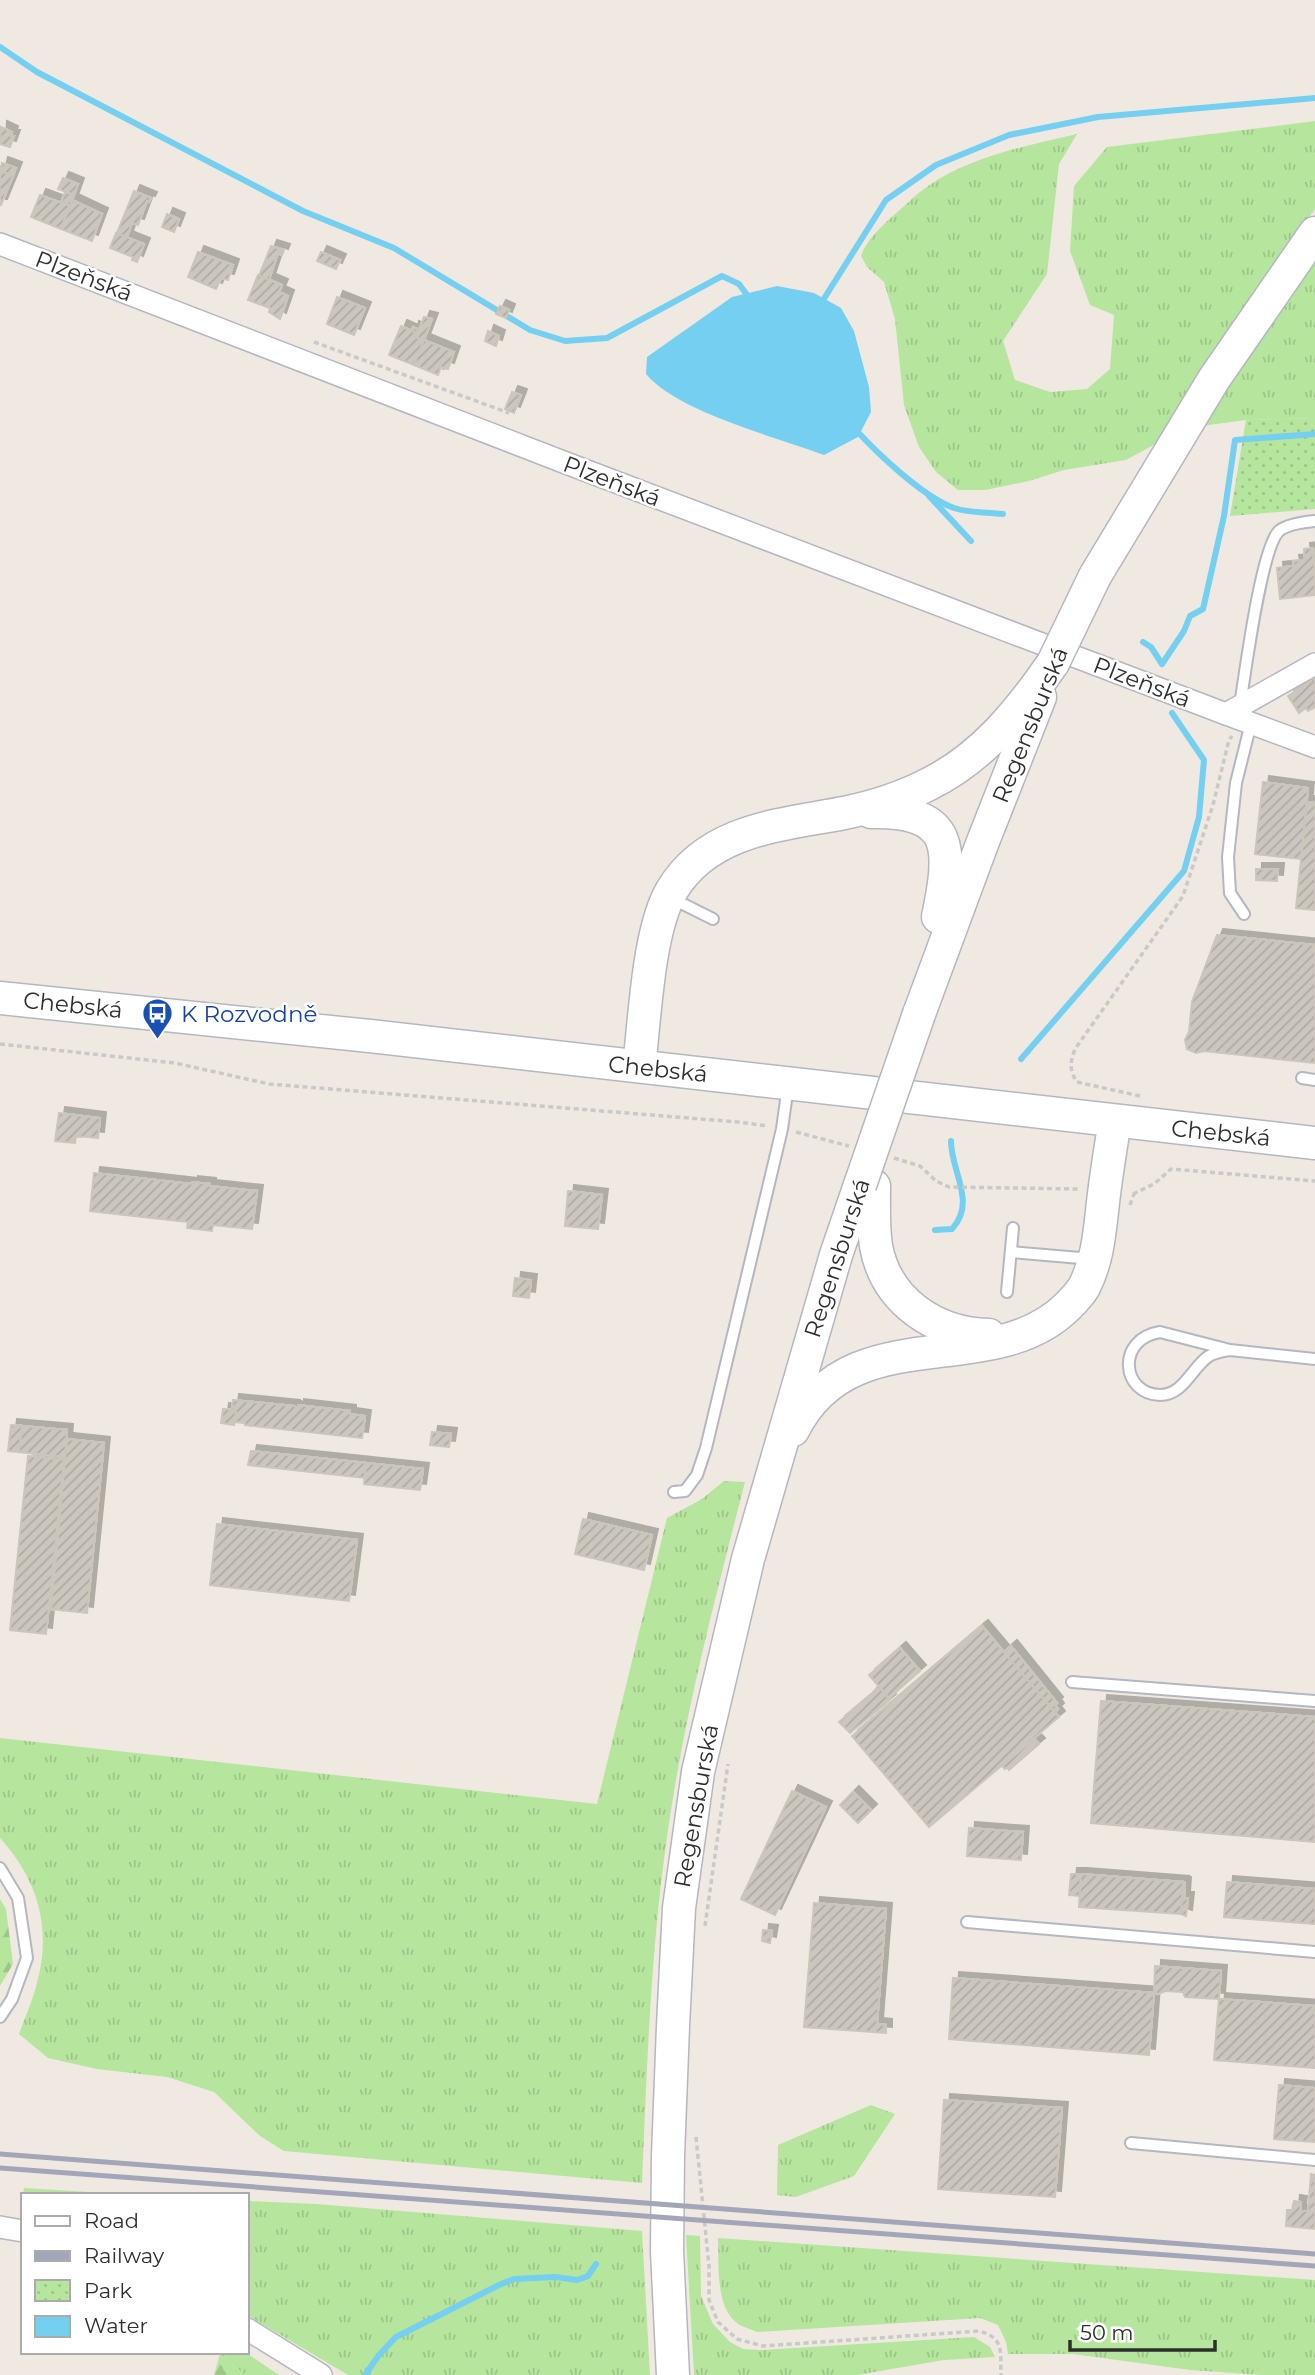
<svg xmlns="http://www.w3.org/2000/svg" width="1315" height="2375" font-family="Montserrat,sans-serif">
	<style>
		.grass { fill: url(#grass-tufts) }
		.forest { fill: url(#forest-firs) }
		.park { fill: url(#park-dots) }
		.water { fill: #75cff0 }
		.lines { fill: none; stroke-linecap: round; stroke-linejoin: round }
		.stream { stroke: #75cff0; stroke-width: 6 }
		.building { fill: url(#building-hatch); stroke: #cbc5ba; stroke-width: 2; filter: url(#shadow) }
		.service-casing { stroke: #b4b7c1; stroke-width: 14 }
		.minor-casing { stroke: #b4b7c1; stroke-width: 24 }
		.secondary-casing { stroke: #b4b7c1; stroke-width: 35 }
		.path { stroke: #c9c9c9; stroke-width: 3.5; stroke-dasharray: 5 3.5; stroke-linecap: butt }
		.service { stroke: #fff; stroke-width: 10 }
		.minor { stroke: #fff; stroke-width: 21 }
		.secondary { stroke: #fff; stroke-width: 32 }
		.rail { stroke: #a3a6b8; stroke-width: 5 }
		.secondary-bridge-casing { stroke: #b4b7c1; stroke-width: 35; stroke-linecap: butt }
		.secondary-bridge { stroke: #fff; stroke-width: 32 }
		.labels { text-anchor: middle; stroke-width: 5; stroke-linejoin: round; paint-order: stroke }
		.street-label { font-size: 23px; fill: #2e2e2e; stroke: #fff }
		.transit-label { font-size: 23px; fill: #164399; stroke: #fff; text-anchor: start }
	</style>
	<defs>
		<pattern id="grass-tufts" width="24" height="20" patternUnits="userSpaceOnUse" patternTransform="scale(1.75)"><rect width="24" height="20" fill="#b6e59e"/><path d="M3 7l-1-3M5 7V3M7 7l1-3M15 17l-1-3M17 17v-4M19 17l1-3" fill="none" stroke="#9dc588"/></pattern>
		<pattern id="forest-firs" width="22" height="20" patternUnits="userSpaceOnUse" patternTransform="scale(1.75)"><rect width="22" height="20" fill="#b6e59e"/><path d="M5 1l3.5 6h-7zM16 11l3.5 6h-7z" fill="#9dc588"/></pattern>
		<pattern id="park-dots" width="8" height="8" patternUnits="userSpaceOnUse" patternTransform="scale(1.75)"><rect width="8" height="8" fill="#b6e59e"/><path d="M2 2h.1M6 6h.1" fill="none" stroke="#9dc588" stroke-width="1.8" stroke-linecap="round"/></pattern>
		<pattern id="building-hatch" width="6" height="6" patternUnits="userSpaceOnUse" patternTransform="scale(1.75)"><rect width="6" height="6" fill="#cbc7bf"/><path d="M-1 1l2-2M0 6l6-6M5 7l2-2" fill="none" stroke="#afaba4"/></pattern>
		<filter id="shadow"><feDropShadow dx="6" dy="-6" stdDeviation="0" flood-color="#0004"/></filter>
	</defs>
	<rect width="100%" height="100%" fill="#efe9e1"/>
	<!-- grass -->
	<g class="grass">
		<path d="M1315 121V209L1226 333 1161 441 1126 460 1064 470 1029 481 985 490H958L936 472 919 447 904 405 895 319 884 282 867 267 861 256C867 239 882 226 895 214 906 205 916 194 928 186 972 156 1026 146 1077 134L1059 164 1047 274 1003 341 1015 380 1050 392 1087 389 1110 369 1114 315 1090 305 1070 251 1074 186 1107 147Z"/>
		<path d="M1315 257V418L1246 420 1201 426Z"/>
		<path d="M724 1481 745 1482C716 1595 686 1708 669 1823 651 1942 647 2063 642 2183L284 2151 260 2136 214 2092 167 2077 97 2069 48 2058 19 2034C25 2017 33 2000 37 1983 52 1928 38 1880 0 1838V1738L597 1804 667 1518 702 1499Z"/>
		<path d="M871 2105 895 2114 854 2176 796 2197 777 2195 778 2145Z"/>
		<path d="M24 2188 138 2195H23Z"/>
		<path d="M247 2201 317 2204 642 2231 650 2375H348L247 2315Z"/>
		<path d="M686 2235 700 2236 701 2296 713 2324 730 2342 743 2349 761 2350 974 2337 990 2347 995 2357 944 2360 857 2375H694Z"/>
		<path d="M718 2238 1315 2280V2375H1262L1190 2370 1073 2354H1008L1006 2342 998 2325 980 2318 757 2332C751 2329 742 2327 737 2323 715 2307 719 2262 718 2238Z"/>
		<path d="M222 2352H245L279 2375H245L220 2354Z"/>
	</g>
	<!-- forest -->
	<g class="forest">
		<path d="M0 1899 6 1909 13 1964 0 1986Z"/>
		<path d="M220 2354 245 2375H214Z"/>
	</g>
	<!-- park -->
	<path class="park" d="M1315 418V509L1230 516 1246 420Z"/>
	<!-- water -->
	<path class="water" d="M777 286 814 293 841 308 854 331 869 387 871 412 858 437 824 455C776 437 678 412 646 374L647 357 732 297Z"/>
	<g class="lines">
		<!-- stream -->
		<g class="stream">
			<path d="M0 47 37 72 303 211 394 248 530 330 565 341 607 338 722 276 739 284 750 299"/>
			<path d="M820 305 886 200 936 165 1009 135 1098 117 1315 98"/>
			<path d="M855 429C877 453 923 497 954 508 968 513 987 512 1003 514"/>
			<path d="M929 496 971 541"/>
			<path d="M1143 642 1151 647 1162 664 1184 631 1190 616 1203 609 1224 516 1235 440 1315 434"/>
			<path d="M1021 1059 1184 871 1199 817 1204 760 1172 713"/>
			<path d="M935 1230 952 1229C977 1202 951 1172 951 1141"/>
			<path d="M365 2375 379 2355 396 2337 499 2285 514 2279 555 2277 577 2280 588 2276 596 2264"/>
		</g>
	</g>
	<!-- building -->
	<g class="building">
		<path d="M1 127 12 132 11 136H14L10 147 0 144Z"/>
		<path d="M2 163 16 168 13 176 0 171Z"/>
		<path d="M0 171 13 176 1 205H0Z"/>
		<path d="M63 178 78 184 74 195 58 189Z"/>
		<path d="M134 191 151 198 149 202 147 201 138 225 132 223 127 237 117 233Z"/>
		<path d="M65 192 74 195 70 206 61 203Z"/>
		<path d="M40 195 70 206 61 229 31 217Z"/>
		<path d="M72 200 102 214 92 241 61 229Z"/>
		<path d="M167 214 179 219 174 232 162 227Z"/>
		<path d="M116 233 144 244 137 262 132 260 133 257 110 248Z"/>
		<path d="M271 246 284 250 282 255 278 253 269 280 259 276Z"/>
		<path d="M198 252 233 265 228 280 221 278 216 289 188 277Z"/>
		<path d="M321 252 340 260 336 269 317 261Z"/>
		<path d="M258 275 282 285 279 292 288 296 280 319 269 312 270 308 248 300Z"/>
		<path d="M337 297 365 308 354 335 327 324Z"/>
		<path d="M500 306 509 310 506 318 496 314Z"/>
		<path d="M424 317 432 319 424 340 417 338 419 334 412 331 413 327 419 330Z"/>
		<path d="M401 326 419 334 417 338 424 340 414 365 389 355Z"/>
		<path d="M488 331 499 336 496 346 485 341Z"/>
		<path d="M424 340 454 352 448 369 441 367 438 375 414 365Z"/>
		<path d="M512 392 521 395 514 413 505 409Z"/>
		<path d="M1313 548 1315 595 1280 599 1277 568 1294 566 1293 561 1305 560 1304 549Z"/>
		<path d="M1315 677V707L1308 711 1306 708 1299 713 1288 696 1296 691 1295 689Z"/>
		<path d="M1263 782 1308 788 1301 859 1255 854Z"/>
		<path d="M1307 802 1315 803V910L1296 908Z"/>
		<path d="M1256 869H1278L1277 881 1256 880Z"/>
		<path d="M1217 935 1315 945V1063L1204 1051 1196 1053 1187 1049 1185 1040 1189 1032 1192 1002Z"/>
		<path d="M59 1113 100 1118 98 1138 76 1136 75 1143 55 1141Z"/>
		<path d="M94 1173 192 1184V1182L210 1184V1186L257 1191 252 1229 213 1225 212 1231 187 1228 188 1222 90 1211Z"/>
		<path d="M568 1191 602 1195 598 1229 565 1226Z"/>
		<path d="M515 1278 531 1280 529 1298 513 1296Z"/>
		<path d="M233 1400 294 1406 298 1409V1405L350 1411V1414L365 1416 362 1438 245 1425V1423L235 1422 236 1410 232 1409Z"/>
		<path d="M223 1409 236 1410 234 1425 221 1423Z"/>
		<path d="M11 1425 22 1426 19 1452 8 1451Z"/>
		<path d="M22 1426 67 1430 65 1457 19 1452Z"/>
		<path d="M432 1432 451 1434 449 1447 430 1445Z"/>
		<path d="M67 1439 104 1443 87 1613 51 1609Z"/>
		<path d="M251 1451 366 1463 365 1478 248 1465Z"/>
		<path d="M28 1456 64 1460 46 1634 10 1630Z"/>
		<path d="M366 1463 423 1469 420 1490 364 1484Z"/>
		<path d="M583 1519 652 1535 644 1570 575 1554Z"/>
		<path d="M217 1524 357 1540 349 1601 210 1585Z"/>
		<path d="M982 1626 1059 1717 929 1827 852 1736Z"/>
		<path d="M1011 1646 1057 1703 1055 1705 1058 1709 1055 1712 1004 1652Z"/>
		<path d="M900 1648 920 1671 889 1698 869 1675Z"/>
		<path d="M878 1686 890 1700 850 1733 839 1722 871 1695Z"/>
		<path d="M1101 1701 1315 1717V1842L1091 1823Z"/>
		<path d="M1034 1739 1039 1744 1009 1770 1007 1767 1005 1769 1002 1766Z"/>
		<path d="M792 1791 826 1807 775 1915 741 1899Z"/>
		<path d="M853 1792 871 1810 858 1823 840 1805Z"/>
		<path d="M969 1828 1023 1832 1021 1860 967 1856Z"/>
		<path d="M1071 1874H1081L1080 1896 1069 1895Z"/>
		<path d="M1081 1874 1183 1882 1181 1914 1079 1907Z"/>
		<path d="M1183 1882 1185 1883 1184 1898H1188L1186 1916 1181 1914Z"/>
		<path d="M1227 1882 1315 1889V1924L1224 1917Z"/>
		<path d="M814 1903 886 1909 877 2024 886 2025V2033L804 2027Z"/>
		<path d="M763 1930 772 1931 770 1943 762 1941Z"/>
		<path d="M1155 1966 1221 1971 1219 1999 1185 1997 1183 1992 1165 1991 1159 1994 1154 1993Z"/>
		<path d="M953 1978 1154 1993 1149 2055 949 2039Z"/>
		<path d="M1219 1999 1315 2006V2068L1214 2060Z"/>
		<path d="M1279 2085 1315 2088V2142L1274 2139Z"/>
		<path d="M944 2100 1062 2108 1055 2197 938 2189Z"/>
		<path d="M1311 2174 1315 2175V2229L1286 2226 1287 2210H1293L1294 2201 1301 2202 1300 2211H1308Z"/>
	</g>
	<g class="lines">
		<defs>
			<g id="service">
				<path d="M1240 705C1245 675 1261 548 1279 531 1287 524 1305 522 1315 521"/>
				<path d="M671 898 713 919"/>
				<path d="M1244 914 1230 893 1228 857 1236 783 1251 723"/>
				<path d="M1302 1078 1315 1080"/>
				<path d="M1011 1252 1092 1259"/>
				<path d="M1007 1292 1013 1228"/>
				<path d="M1230 1350C1223 1351 1216 1352 1209 1356 1192 1367 1184 1395 1160 1395 1121 1394 1116 1339 1160 1332L1230 1350 1315 1359"/>
				<path d="M674 1492 685 1491 697 1475 706 1448 782 1129 788 1086"/>
				<path d="M1072 1682 1315 1701"/>
				<path d="M0 1868 18 1898 27 1958 12 1999 0 2017"/>
				<path d="M967 1922 1315 1952"/>
				<path d="M1131 2143 1315 2160"/>
			</g>
			<g id="minor">
				<path d="M0 244 566 463 1226 714 1315 664"/>
				<path d="M1226 714 1315 747"/>
				<path d="M0 2227 23 2231"/>
				<path d="M247 2329 321 2375"/>
			</g>
			<g id="secondary">
				<path d="M1095 576 1214 379 1315 233"/>
				<path d="M871 812C955 810 952 849 938 917"/>
				<path d="M0 998 370 1036 1315 1143"/>
				<path d="M919 1014 982 844 1040 697"/>
				<path d="M639 1066C645 1018 648 930 672 890 709 829 781 825 844 813 873 807 904 797 929 784 982 758 1020 711 1053 663"/>
				<path d="M874 1186C874 1206 873 1226 876 1246 886 1301 935 1334 989 1335"/>
				<path d="M793 1430C851 1314 990 1382 1067 1307 1073 1301 1080 1294 1084 1287 1099 1258 1100 1226 1104 1194 1107 1170 1111 1145 1115 1121"/>
				<path d="M673 2375 667 2251 668 2156 673 2026 679 1908 698 1772 748 1559 836 1255 860 1185"/>
			</g>
		</defs>
		<!-- service casing -->
		<use href="#service" class="service-casing"/>
		<!-- minor casing -->
		<use href="#minor" class="minor-casing"/>
		<!-- secondary casing -->
		<use href="#secondary" class="secondary-casing"/>
		<!-- path -->
		<g class="path">
			<path d="M314 342 509 413"/>
			<path d="M0 1044 175 1063 269 1084 738 1122 768 1126"/>
			<path d="M1140 1096 1077 1082C1069 1070 1070 1062 1075 1049L1183 896 1213 805 1229 740 1232 736"/>
			<path d="M796 1132 849 1146"/>
			<path d="M894 1158 920 1166 936 1181 949 1187 1080 1189"/>
			<path d="M1133 1194 1154 1184 1171 1169 1315 1181"/>
			<path d="M1130 1205 1134 1194"/>
			<path d="M705 1926 728 1764"/>
			<path d="M696 2137 709 2266V2300L718 2322 737 2339 763 2346 979 2331C1005 2338 1000 2352 1001 2375"/>
		</g>
		<!-- service -->
		<use href="#service" class="service"/>
		<!-- minor -->
		<use href="#minor" class="minor"/>
		<!-- secondary -->
		<use href="#secondary" class="secondary"/>
		<!-- rail -->
		<g class="rail">
			<path d="M0 2154 1315 2254"/>
			<path d="M0 2168 1315 2266"/>
		</g>
		<defs>
			<g id="secondary-bridge">
				<path d="M1053 663 1095 576"/>
				<path d="M860 1185 919 1014"/>
			</g>
		</defs>
		<!-- secondary-bridge casing -->
		<use href="#secondary-bridge" class="secondary-bridge-casing"/>
		<!-- secondary-bridge -->
		<use href="#secondary-bridge" class="secondary-bridge"/>
	</g>
	<!-- icons -->
	<defs>
		<symbol id="bus-pin" viewBox="-11 -11 22 30"><path d="M0 17L-7.5 6A9.5 9.5 0 1 1 7.5 6Z" fill="#1a4fb4" stroke="#fff"/><path d="M-5-6H5V4H4V6H2V4H-2V6H-4V4H-5ZM-3.5-4V0h7V-4ZM-3.5 1.2v1.5H-2V1.2ZM2 1.2v1.5H3.5V1.2Z" fill="#fff"/></symbol>
	</defs>
	<g fill-rule="evenodd">
		<use href="#bus-pin" x="140" y="996" width="35" height="47"/>
	</g>
	<g class="labels">
		<!-- street labels -->
		<g class="street-label">
			<text transform="translate(84 276) rotate(21)" y="8">Plzeňská</text>
			<text transform="translate(612 481) rotate(21)" y="8">Plzeňská</text>
			<text transform="translate(1142 682) rotate(21)" y="8">Plzeňská</text>
			<text transform="translate(1030 725) rotate(-68)" y="8">Regensburská</text>
			<text transform="translate(73 1005) rotate(6)" y="8">Chebská</text>
			<text transform="translate(658 1069) rotate(6)" y="8">Chebská</text>
			<text transform="translate(1221 1133) rotate(6)" y="8">Chebská</text>
			<text transform="translate(837 1258) rotate(-72)" y="8">Regensburská</text>
			<text transform="translate(696 1806) rotate(-80)" y="8">Regensburská</text>
		</g>
		<!-- transit labels -->
		<g class="transit-label">
			<text x="181" y="1022">K Rozvodně</text>
		</g>
	</g>
	<!-- legend -->
	<rect x="21" y="2193" width="228" height="161" fill="#ffffff" stroke="#ababab" stroke-width="2"/>
	<rect x="35" y="2216" width="35" height="10" fill="#ffffff" stroke="#ababab" stroke-width="2"/>
	<text x="84" y="2228" font-size="21" fill="#2e2e2e">Road</text>
	<rect x="35" y="2251" width="35" height="10" fill="#a3a6b8" stroke="#ababab" stroke-width="2"/>
	<text x="84" y="2263" font-size="21" fill="#2e2e2e">Railway</text>
	<rect x="35" y="2280" width="35" height="21" fill="url(#park-dots)" stroke="#ababab" stroke-width="2"/>
	<text x="84" y="2298" font-size="21" fill="#2e2e2e">Park</text>
	<rect x="35" y="2316" width="35" height="21" fill="#75cff0" stroke="#ababab" stroke-width="2"/>
	<text x="84" y="2333" font-size="21" fill="#2e2e2e">Water</text>
	<!-- scale -->
	<path d="M1070 2340v10h145v-10" fill="none" stroke="#2e2e2e" stroke-width="3.5"/>
	<text x="1080" y="2340" font-size="21" fill="#2e2e2e" stroke="#ffffff" stroke-width="5" paint-order="stroke">50 m</text>
</svg>
